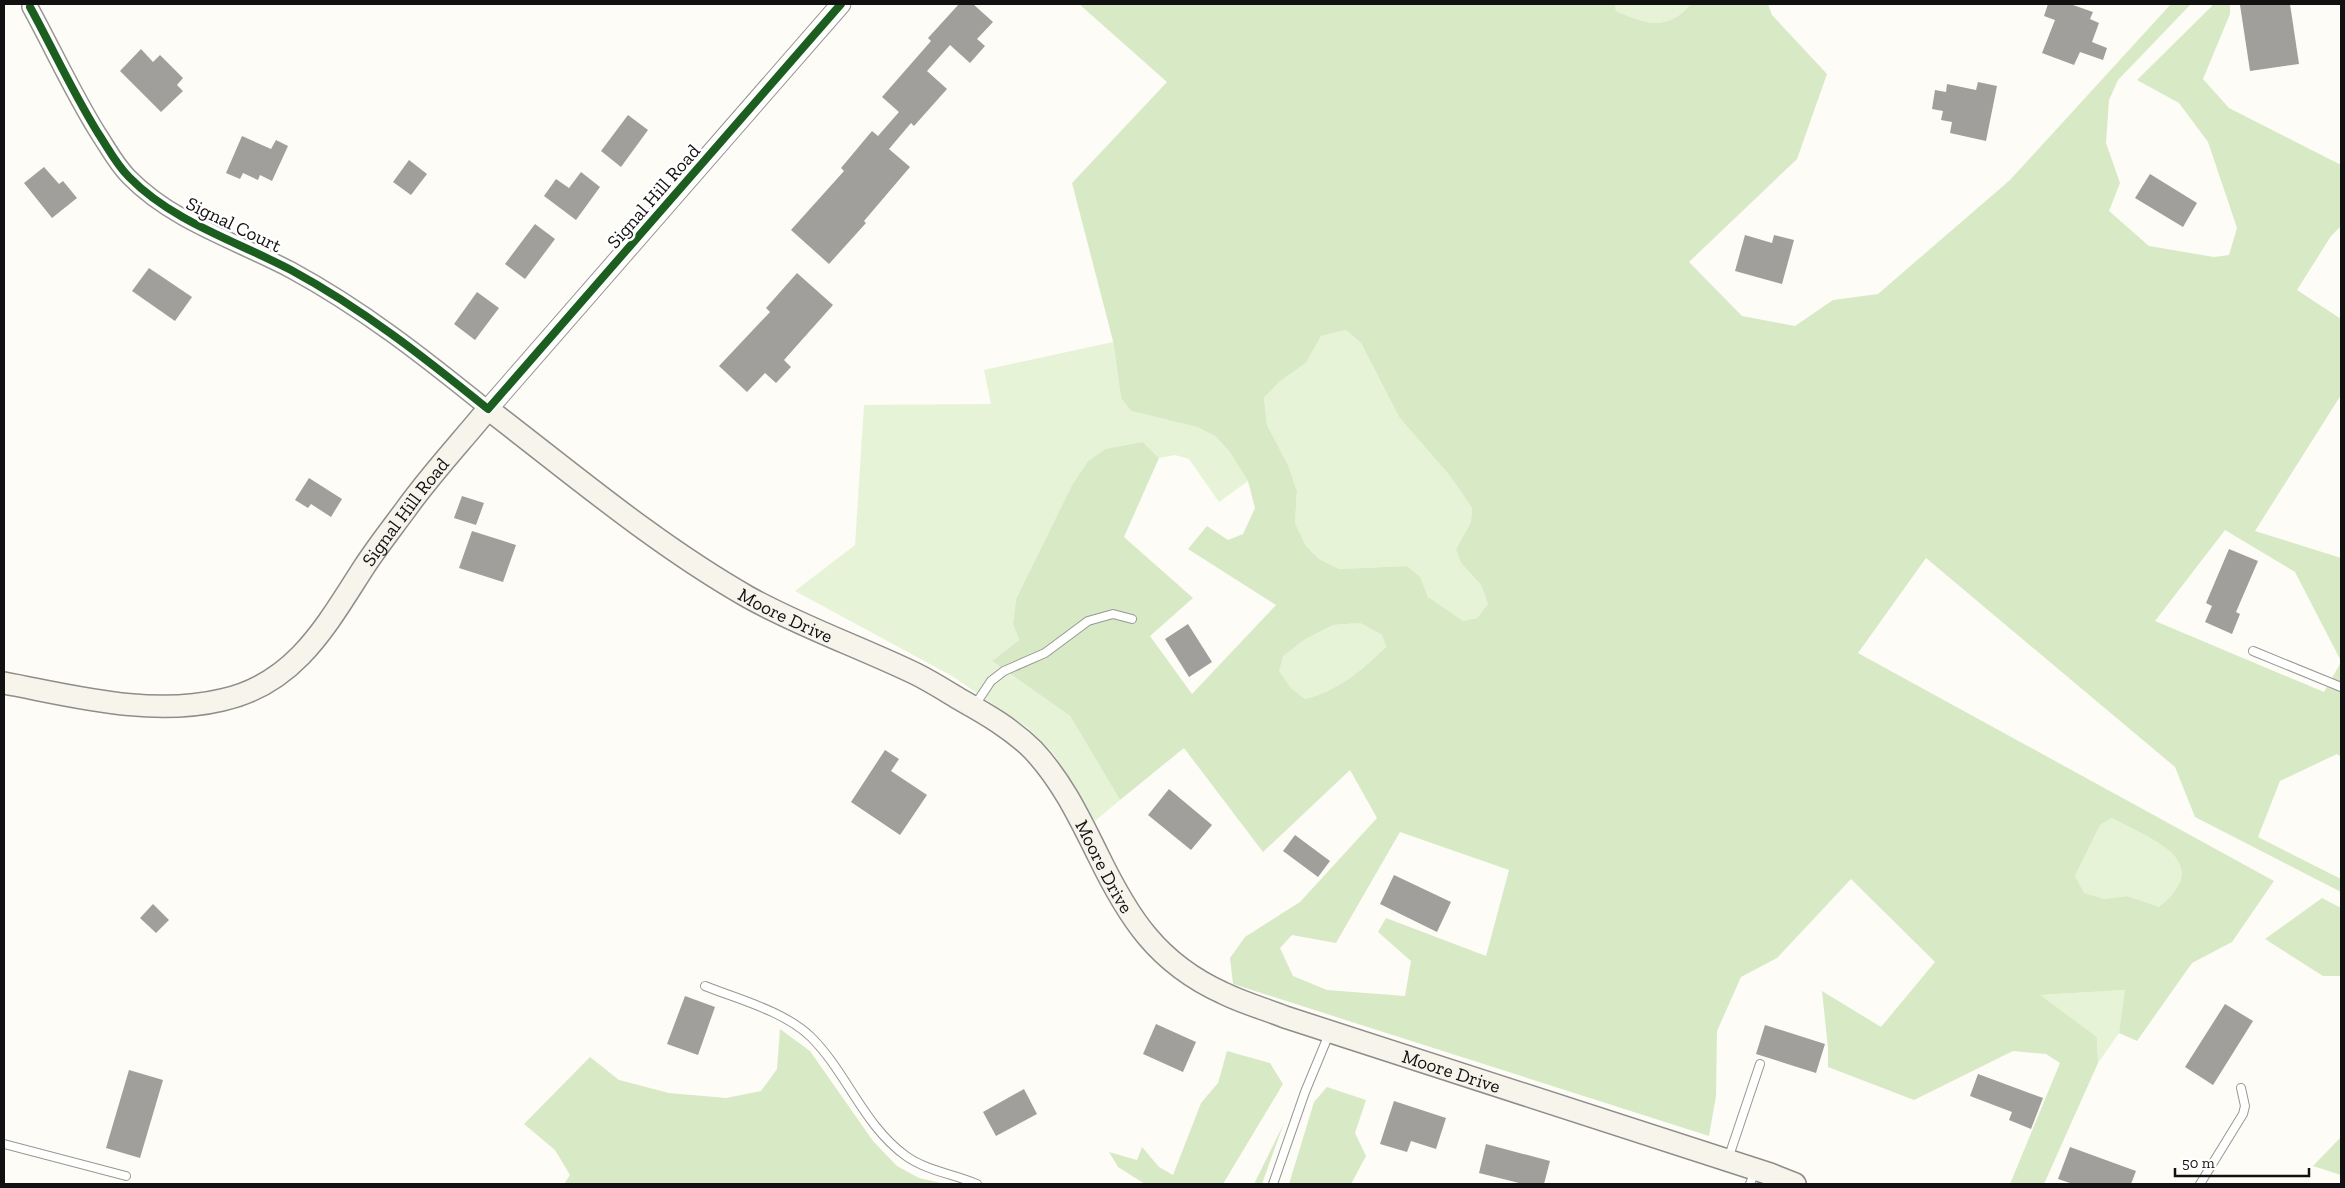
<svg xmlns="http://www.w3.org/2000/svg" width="2345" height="1188" font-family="'Zilla Slab',serif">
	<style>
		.green { fill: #e7f3d7 }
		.forest { fill: #d8eac5; fill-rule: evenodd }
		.building { fill: #a19f9c }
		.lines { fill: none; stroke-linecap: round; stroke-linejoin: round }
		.service-casing { stroke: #979795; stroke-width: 10 }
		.minor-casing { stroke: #979795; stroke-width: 18 }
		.tertiary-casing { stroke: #979795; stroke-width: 21 }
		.secondary-casing { stroke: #8e8d8b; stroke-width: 24 }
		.service { stroke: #fffffe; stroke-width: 8 }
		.minor { stroke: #fffffe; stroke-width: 15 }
		.tertiary { stroke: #fffffe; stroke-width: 19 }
		.secondary { stroke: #f6f4eb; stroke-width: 21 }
		.cycleway-casing { stroke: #fff; stroke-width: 11 }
		.cycleway { stroke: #1b5e20; stroke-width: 8 }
		.labels { text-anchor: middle; stroke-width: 5; stroke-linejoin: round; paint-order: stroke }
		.street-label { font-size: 19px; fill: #111; stroke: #fff }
	</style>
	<rect width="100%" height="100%" fill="#fdfcf7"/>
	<!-- green -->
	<g class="green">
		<path d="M1615 4H1691C1667 32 1646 24 1616 11Z"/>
		<path d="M1346 330 1361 343 1399 417 1450 476 1472 508 1471 522 1456 549 1461 563 1481 585 1488 604 1477 618 1463 621C1452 614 1434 607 1427 595 1418 580 1422 579 1407 566L1339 569 1319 559 1306 546 1295 523 1297 491 1288 465 1267 425 1264 398 1279 382 1306 363 1321 336Z"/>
		<path d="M1113 342 1121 398 1131 411 1197 427 1215 436 1229 451 1248 481 1219 502 1189 459 1175 455 1159 458 1143 442 1088 461 1072 485 1016 599 1013 624 1019 640 992 661 1070 716 1120 800 1095 821 1053 753 1028 728 952 676 795 591 855 545 864 405 991 404 984 370Z"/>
		<path d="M1360 623 1382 635 1386 647C1362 670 1338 691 1305 699L1291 688 1278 670 1282 656 1304 640 1333 625Z"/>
		<path d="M2112 818C2151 839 2217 860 2159 908L2127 896 2105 899 2083 893 2075 876 2100 825Z"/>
		<path d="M2126 990 2119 1033 2098 1063 2097 1037 2039 995Z"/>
	</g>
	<!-- forest -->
	<g class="forest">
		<path d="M1079 4H1615L1616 11C1646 24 1667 32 1691 4H1768L1772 15 1827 74 1797 159 1689 262 1742 316 1795 326 1833 300 1878 294 2010 180 2171 4H2191L2118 80 2109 100 2106 143 2120 183 2109 211 2149 246 2214 257 2229 255 2237 228 2208 142 2179 103 2137 80 2214 4H2230V14L2203 79 2229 108 2341 165V226L2331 236 2297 290 2341 319V395L2255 531 2341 558V661L2295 572 2225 530 2155 621 2324 692 2341 662V757L2337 754 2280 781 2258 837 2341 879V892L2195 817 2175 767 1926 558 1858 653 2274 881 2232 942 2192 963 2137 1041 2119 1033 2125 990 2040 995 2097 1037 2098 1063 2044 1184H2010L2060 1063 2046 1054 2013 1051 1914 1100 1828 1067V1048L1822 991 1881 1027 1935 962 1851 879 1777 958 1741 977 1717 1031 1716 1096 1709 1136 1233 984 1230 958 1245 937 1300 902 1377 818 1350 770 1263 852 1184 748 1120 800 1070 716 992 661 1019 640 1013 624 1016 599 1072 485 1088 461 1106 449 1143 442 1159 458 1124 537 1193 598 1150 636 1192 694 1276 605 1188 549 1207 526 1228 540 1243 534 1255 508 1248 481 1229 451 1215 436 1197 427 1131 411 1121 398 1113 341 1072 183 1167 82ZM1346 330 1361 343 1399 417 1450 476 1472 508 1471 522 1456 549 1461 563 1481 585 1488 604 1477 618 1463 621 1428 597 1420 577 1407 566 1339 569 1319 559 1306 546 1295 523 1297 491 1288 465 1267 425 1264 398 1279 382 1306 363 1321 336ZM1360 623 1382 635 1386 647C1362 670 1338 691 1305 699L1291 688 1279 671 1283 656 1304 640 1333 625ZM2112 818C2150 839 2217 860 2159 907L2127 896 2105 899 2084 893 2075 876 2100 825ZM1400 832 1509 870 1486 956 1386 918 1378 932 1411 961 1405 996 1327 990 1293 976 1280 948 1292 935 1336 943Z"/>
		<path d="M2322 898 2341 908V976H2323L2265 939Z"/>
		<path d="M780 1029 810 1051 873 1141 897 1166 919 1178 945 1184H564L570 1175 555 1150 524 1124 590 1057 619 1080 669 1093 726 1098 761 1091 777 1069Z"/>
		<path d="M1227 1051 1270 1063 1283 1084 1223 1184H1145L1118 1167 1109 1152 1137 1160 1142 1147 1159 1167 1173 1175 1201 1103 1218 1083Z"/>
		<path d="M1327 1087 1366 1100 1355 1133 1366 1156 1351 1184H1289L1314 1102Z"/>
		<path d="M1284 1123 1262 1184H1254Z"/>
		<path d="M2341 1137V1175L2313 1166Z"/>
	</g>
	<!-- building -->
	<g class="building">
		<path d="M959 4H973L993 22 977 39 985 46 970 63 950 45 927 71 947 89 914 126 911 123 889 149 910 167 864 221 866 223 829 264 791 230 844 171 841 168 872 131 878 136 899 112 882 97 931 41 928 38Z"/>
		<path d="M2048 4H2070L2093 12 2090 19 2099 23 2092 42 2107 48 2103 60 2080 52 2074 65 2042 53 2055 20 2044 16Z"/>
		<path d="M2250 4H2290L2299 64 2250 71 2240 5Z"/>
		<path d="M141 49 153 62 160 55 183 78 177 85 183 91 161 112 120 71Z"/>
		<path d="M1978 82 1997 86 1986 141 1950 133 1952 122 1941 120 1943 111 1932 109 1935 90 1946 92 1947 84 1976 90Z"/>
		<path d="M628 115 648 130 621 167 601 151Z"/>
		<path d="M242 136 271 149 276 140 288 146 272 181 260 175 258 180 243 173 240 179 226 173Z"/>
		<path d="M409 160 427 174 411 195 393 182Z"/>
		<path d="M44 167 59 184 63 181 77 198 52 218 24 183Z"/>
		<path d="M581 172 600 187 576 220 544 196 556 179 569 188Z"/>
		<path d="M2150 174 2197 203 2183 227 2135 198Z"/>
		<path d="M535 224 555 239 525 279 505 264Z"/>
		<path d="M1745 235 1772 243 1774 235 1794 240 1782 284 1735 271Z"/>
		<path d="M149 268 192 297 175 321 132 291Z"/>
		<path d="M797 273 833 305 784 360 791 367 776 383 765 373 747 392 719 366 770 312 766 308Z"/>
		<path d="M477 292 499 308 475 340 454 324Z"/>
		<path d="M309 478 342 499 331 517 311 504 308 508 295 500Z"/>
		<path d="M462 496 484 503 476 525 454 518Z"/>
		<path d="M472 531 516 545 503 582 459 568Z"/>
		<path d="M2229 549 2258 561 2236 612 2240 614 2232 634 2205 622 2212 606 2206 603Z"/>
		<path d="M1188 624 1212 662 1189 677 1165 639Z"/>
		<path d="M885 750 899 759 891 771 927 795 900 835 851 802Z"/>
		<path d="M1169 789 1212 825 1191 850 1148 815Z"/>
		<path d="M1295 835 1330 861 1318 877 1283 851Z"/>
		<path d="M1394 875 1451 902 1437 932 1380 904Z"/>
		<path d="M153 904 169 920 156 933 140 918Z"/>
		<path d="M685 996 715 1007 698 1055 667 1044Z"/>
		<path d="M2225 1004 2253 1021 2213 1085 2185 1067Z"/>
		<path d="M1156 1024 1196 1042 1183 1072 1143 1054Z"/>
		<path d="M1765 1025 1825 1044 1816 1073 1756 1054Z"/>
		<path d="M129 1070 163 1080 140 1158 106 1148Z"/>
		<path d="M1978 1074 2043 1098 2031 1129 2009 1120 2012 1112 1970 1096Z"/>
		<path d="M1024 1089 1037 1114 996 1136 983 1112Z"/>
		<path d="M1394 1101 1446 1118 1436 1149 1411 1141 1407 1152 1380 1144Z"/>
		<path d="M1486 1144 1550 1161 1544 1184H1523L1479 1173Z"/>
		<path d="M2070 1147 2136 1171 2131 1184H2073L2058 1179Z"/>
	</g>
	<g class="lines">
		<defs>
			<g id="service">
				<path d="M2253 651 2341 687"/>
				<path d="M975 705 991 681 1004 671 1045 653 1088 621 1113 614 1132 619"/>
				<path d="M705 986C740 1000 784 1011 811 1037 847 1073 864 1126 906 1156 927 1171 954 1174 977 1184"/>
				<path d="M4 1144 126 1176"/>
				<path d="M1728 1159 1760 1064"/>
				<path d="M1273 1184 1305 1092 1329 1034"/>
				<path d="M1750 1184 1755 1171"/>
				<path d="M2200 1184 2243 1114 2245 1106 2241 1088"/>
			</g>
			<path id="minor" d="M30 7C53 49 73 93 98 133 108 148 116 164 129 177 173 222 236 241 291 270 363 309 425 358 488 409"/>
			<path id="tertiary" d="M488 409 841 4"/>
			<g id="secondary">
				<path id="s1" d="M4 683C74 696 150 717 222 700 295 684 326 626 364 567 377 547 392 528 406 509 431 474 461 442 488 409 573 474 655 544 748 597 802 627 860 647 916 674 932 682 946 691 961 700 986 714 1012 729 1033 750 1062 781 1079 817 1098 855 1128 917 1157 963 1223 993 1243 1003 1265 1009 1285 1017L1770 1174 1795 1184"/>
			</g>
		</defs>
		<!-- service casing -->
		<use href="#service" class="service-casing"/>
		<!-- minor casing -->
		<use href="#minor" class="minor-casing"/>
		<!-- tertiary casing -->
		<use href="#tertiary" class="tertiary-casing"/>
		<!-- secondary casing -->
		<use href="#secondary" class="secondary-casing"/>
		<!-- service -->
		<use href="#service" class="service"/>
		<!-- minor -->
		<use href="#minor" class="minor"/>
		<!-- tertiary -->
		<use href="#tertiary" class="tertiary"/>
		<!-- secondary -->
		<use href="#secondary" class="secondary"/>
		<defs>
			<path id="cycleway" d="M30 7C53 49 73 93 98 133 108 148 116 164 129 177 173 222 236 241 291 270 363 309 425 358 488 409L841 4"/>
		</defs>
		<!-- cycleway casing -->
		<use href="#cycleway" class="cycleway-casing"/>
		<!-- cycleway -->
		<use href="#cycleway" class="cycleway"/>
	</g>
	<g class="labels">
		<!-- street labels -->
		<g class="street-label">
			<text transform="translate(653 196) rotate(-49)" y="7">Signal Hill Road</text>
			<text transform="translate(234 224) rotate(26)" y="7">Signal Court</text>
			<text dy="7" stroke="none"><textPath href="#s1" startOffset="490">Signal Hill Road</textPath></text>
			<text dy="7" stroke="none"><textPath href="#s1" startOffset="985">Moore Drive</textPath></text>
			<text dy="7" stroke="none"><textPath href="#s1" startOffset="1405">Moore Drive</textPath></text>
			<text dy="7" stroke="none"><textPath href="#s1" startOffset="1824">Moore Drive</textPath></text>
		</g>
	</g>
	<!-- border -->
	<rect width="2345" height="1188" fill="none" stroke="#111111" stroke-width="10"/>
	<!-- scale -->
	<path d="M2175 1168v8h134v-8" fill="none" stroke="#111111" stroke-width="2.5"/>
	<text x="2182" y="1168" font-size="15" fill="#111111" stroke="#ffffff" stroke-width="4" paint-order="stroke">50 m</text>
</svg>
